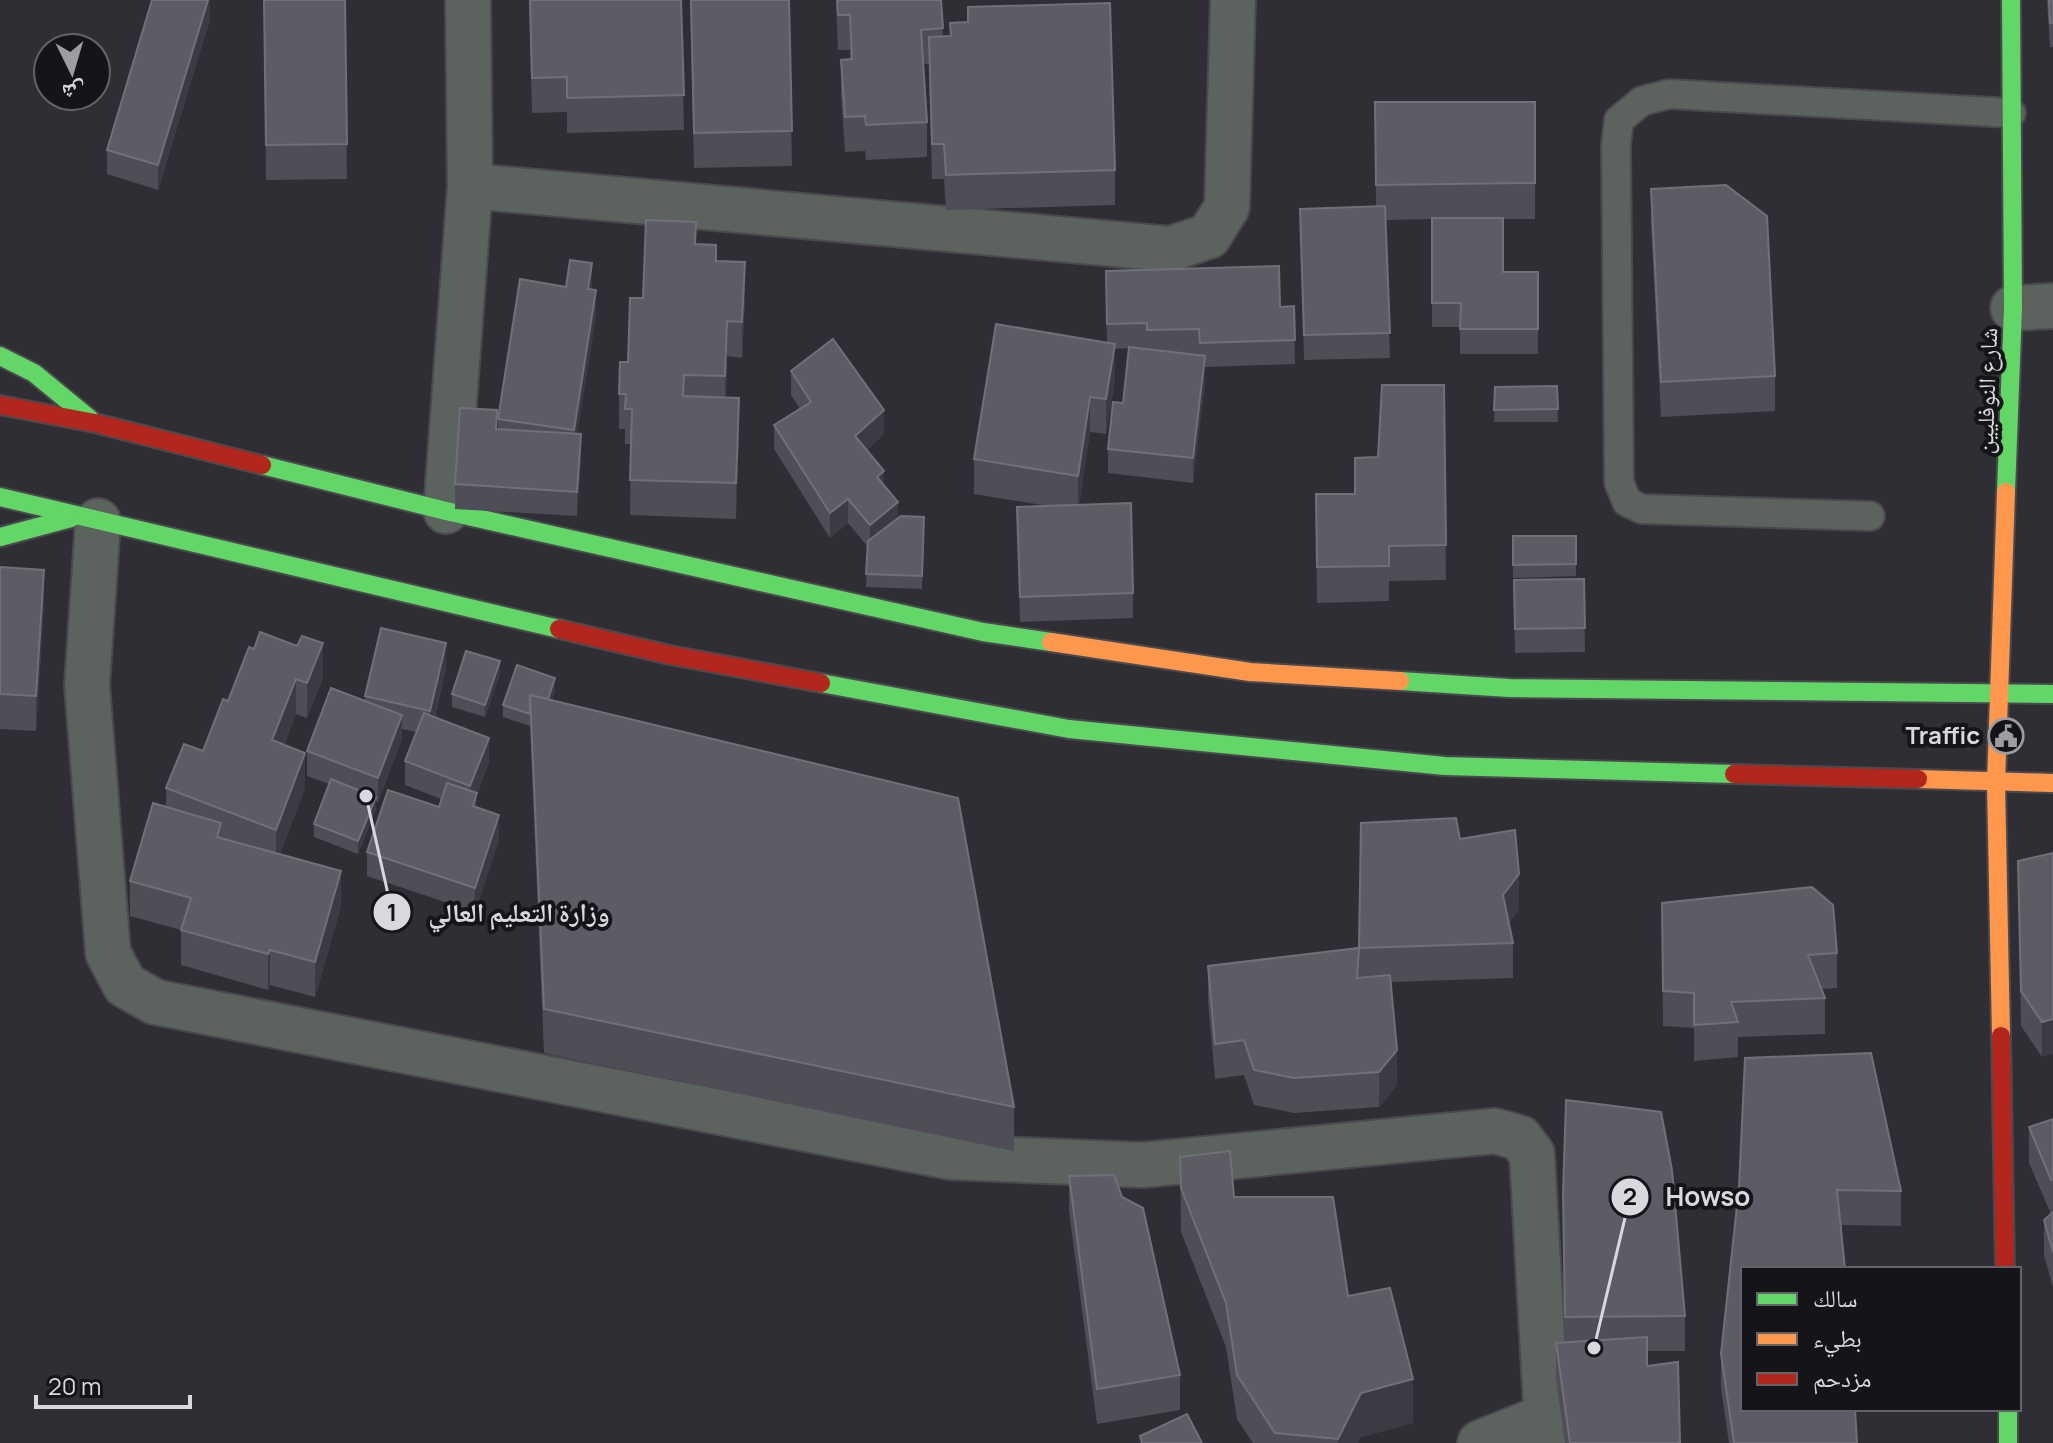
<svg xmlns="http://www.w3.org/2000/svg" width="2053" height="1443" font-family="Manrope,'Noto Naskh Arabic',sans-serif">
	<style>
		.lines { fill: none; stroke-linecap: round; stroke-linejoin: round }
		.lane-casing { stroke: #4a4a4e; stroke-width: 32 }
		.street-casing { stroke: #4a4a4e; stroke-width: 48 }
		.fast-casing { stroke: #4a4a4e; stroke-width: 22 }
		.slow-casing { stroke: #4a4a4e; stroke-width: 22 }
		.jam-casing { stroke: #4a4a4e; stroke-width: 22 }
		.lane { stroke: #5c625e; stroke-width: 28 }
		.street { stroke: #5c625e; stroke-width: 44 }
		.fast { stroke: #63d668; stroke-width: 18 }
		.slow { stroke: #ff974d; stroke-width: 18 }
		.jam { stroke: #b3261e; stroke-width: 18 }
		.wall { fill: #4e4d58 }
		.shaded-wall { fill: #3b3b44 }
		.building { fill: #5d5c66; stroke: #707079; stroke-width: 2 }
		.labels { text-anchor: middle; stroke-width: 8; stroke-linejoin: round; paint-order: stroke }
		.street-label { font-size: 24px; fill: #d8d8de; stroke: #151519 }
		.poi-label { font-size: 24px; font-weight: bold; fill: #d8d8de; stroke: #151519; text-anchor: end }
		.leader { fill: none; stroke: #d8d8de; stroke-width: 3 }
		.callout-dot { fill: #d8d8de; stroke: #151519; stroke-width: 3 }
		.mark-label { font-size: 24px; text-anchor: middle; font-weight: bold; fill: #111 }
		.callout-label { font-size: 26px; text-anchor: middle; font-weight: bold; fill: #d8d8de; stroke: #151519; stroke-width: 8; stroke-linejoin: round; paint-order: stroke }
	</style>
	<rect width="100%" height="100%" fill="#2e2e34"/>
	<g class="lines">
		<defs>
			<path id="lane" d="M1870 516 1642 509 1627 502 1619 482 1616 145 1619 120 1642 101 1669 94 2011 113"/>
			<g id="street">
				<path d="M470 186 1170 249 1209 236 1227 207 1233 0"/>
				<path d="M2013 308 2053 306"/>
				<path d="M446 511 470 186 468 0"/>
				<path d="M98 521 87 685 108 953 125 985 155 1002 950 1157 1143 1165 1495 1131 1520 1138 1532 1154 1548 1443"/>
				<path d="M1480 1443 1544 1417"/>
			</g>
			<g id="fast">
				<path d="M0 356 34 373 90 419"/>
				<path d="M262 465 446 511 983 632 1051 642"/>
				<path d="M2006 492 2013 308 2011 0"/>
				<path d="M0 497 559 629"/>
				<path d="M0 537 71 518"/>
				<path d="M1400 681 1509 688 2053 694"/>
				<path d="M821 683 1069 729 1445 766 1734 774"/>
				<path d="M2008 1409V1443"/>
			</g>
			<g id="slow">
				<path d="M1051 642 1250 672 1400 681"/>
				<path d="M1918 779 2053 783"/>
				<path d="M1996 783 2001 1036"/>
				<path d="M1996 783 2006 492"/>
			</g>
			<g id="jam">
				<path d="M0 405 95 423 262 465"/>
				<path d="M559 629 670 655 821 683"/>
				<path d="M1734 774 1918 779"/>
				<path d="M2001 1036 2005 1269"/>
			</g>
		</defs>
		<!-- lane casing -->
		<use href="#lane" class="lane-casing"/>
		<!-- street casing -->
		<use href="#street" class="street-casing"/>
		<!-- fast casing -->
		<use href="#fast" class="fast-casing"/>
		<!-- slow casing -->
		<use href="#slow" class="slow-casing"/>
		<!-- jam casing -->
		<use href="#jam" class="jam-casing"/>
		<!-- lane -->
		<use href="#lane" class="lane"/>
		<!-- street -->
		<use href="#street" class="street"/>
		<!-- fast -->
		<use href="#fast" class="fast"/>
		<!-- slow -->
		<use href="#slow" class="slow"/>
		<!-- jam -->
		<use href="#jam" class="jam"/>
	</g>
	<!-- wall -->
	<g class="wall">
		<path d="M210 0V19L158 190 107 174V150Z"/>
		<path d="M264 0H345L347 179 266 180Z"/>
		<path d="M529 0H681L684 130 567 133V112L532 113Z"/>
		<path d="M690 0H789L792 166 694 168Z"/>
		<path d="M836 0H941L943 37 1115 170V205L946 210 944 179H932L929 64H923L927 122V157L866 160 865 151 845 152 841 95V60L850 59V50H838Z"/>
		<path d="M2047 0H2053V47H2050Z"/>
		<path d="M1375 102H1535V219H1503V272H1538V354H1460V327H1432V219L1385 220 1390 358 1304 360 1300 209 1376 207Z"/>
		<path d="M1651 189 1775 376V411L1661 417 1651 224Z"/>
		<path d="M696 244 716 261 745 297 742 358 727 356 726 398 739 433 736 519 630 515 631 444H625V429H619V394L643 298Z"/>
		<path d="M1106 271 1280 307 1294 306 1295 364 1205 367V381L1193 483 1108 473V449L1123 403 1129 348 1115 349V379L1106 434 1090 432 1079 505 1133 593V618L1020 622 1017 507 1048 506 974 494V459L1107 343Z"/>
		<path d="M566 287 592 289 596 315 577 434 581 458 577 516 455 509V484L497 429H498V419Z"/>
		<path d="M791 371 884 434 867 450 884 486 898 518 924 530 922 589 866 587 868 547 848 523 830 538 774 449V425L800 409 791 395Z"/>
		<path d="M1444 385 1446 580 1389 581V601L1317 603 1316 494H1355L1378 457Z"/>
		<path d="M1557 386 1558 422H1494L1495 387Z"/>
		<path d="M1513 536H1576V576L1513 578Z"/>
		<path d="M0 567 44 605 36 731 0 729Z"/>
		<path d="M1584 579 1585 652 1515 653 1514 580Z"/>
		<path d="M254 649 323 678 307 718 296 714 284 745 305 788 280 854 341 906 315 997 270 985 268 990 181 965V930L130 916V881L166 807V788L203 751Z"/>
		<path d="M446 668 435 717 489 762 477 794V808L499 840 475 912 367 876V852L439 807 441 799 405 785V761L416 732 402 729V739L378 802 376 801V809L358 854 314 837V824L329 784 307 776V751L365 701V696Z"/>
		<path d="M500 674 485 717 452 707V694Z"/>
		<path d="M555 691 552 700 1014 1107V1151L544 1053 530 726 503 717V705Z"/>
		<path d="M1460 839 1519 909 1509 923 1513 943V978L1391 982 1397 1085 1379 1107 1294 1113 1254 1105 1244 1075 1215 1079 1208 1001V966L1359 948Z"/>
		<path d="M2053 853 2042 1057 2021 1026 2018 861Z"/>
		<path d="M1662 903 1837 953V988L1822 989 1825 998V1034L1738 1037V1057L1694 1061V1028L1663 1026Z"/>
		<path d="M2053 1119V1287L2044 1255V1220L2051 1214 2029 1163V1127Z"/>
		<path d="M1180 1157 1234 1197 1348 1296 1413 1423 1361 1437 1358 1443H1253L1237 1419 1226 1347 1181 1232Z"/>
		<path d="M1069 1176 1122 1197 1180 1375V1410L1097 1424 1069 1211Z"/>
		<path d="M1739 1187 1901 1191V1226L1840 1225 1857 1443H1729L1721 1389V1354Z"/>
		<path d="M1563 1229 1685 1316V1351H1647V1366L1680 1443H1565L1556 1378V1343L1565 1342Z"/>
	</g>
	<!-- shaded-wall -->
	<g class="shaded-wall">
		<path d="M208 0H210V19L158 190V165Z"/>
		<path d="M745 262V297L742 358V322Z"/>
		<path d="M592 263V287L588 313V289Z"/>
		<path d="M596 290V315L574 455V430Z"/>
		<path d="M727 321V356L725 411V376Z"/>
		<path d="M1115 344V379L1106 434V399Z"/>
		<path d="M1205 356V381L1193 483V458Z"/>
		<path d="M1090 397V432L1078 511V476Z"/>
		<path d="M739 398V433L736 519V483Z"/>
		<path d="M884 410V434L855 460V436Z"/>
		<path d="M581 434V458L577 516V492Z"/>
		<path d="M884 471V495L877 477Z"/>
		<path d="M848 499V523L830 538V513Z"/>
		<path d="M898 502V527L870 550V525Z"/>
		<path d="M44 570V605L36 731V696Z"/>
		<path d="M323 643V678L307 718V683Z"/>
		<path d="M446 643V668L430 736V711Z"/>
		<path d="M500 661V674L485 717V705Z"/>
		<path d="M555 678V691L542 730V718Z"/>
		<path d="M296 679V714L272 775V740Z"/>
		<path d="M402 715V739L378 802V778Z"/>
		<path d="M489 738V762L477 794V818L470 810V786Z"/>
		<path d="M305 753V788L276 865V830Z"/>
		<path d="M376 797V809L358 854V841Z"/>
		<path d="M499 815V840L475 912V888Z"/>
		<path d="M341 871V906L315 997V962Z"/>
		<path d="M1519 874V909L1503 930V895Z"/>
		<path d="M270 950V985L268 990V954Z"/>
		<path d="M2053 1019V1054L2042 1057V1022Z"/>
		<path d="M1397 1050V1085L1379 1107V1072Z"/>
		<path d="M1413 1379V1423L1361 1437 1358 1443H1338V1439L1361 1393Z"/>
	</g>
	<!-- building -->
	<g class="building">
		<path d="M152 0H208L158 165 107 150Z"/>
		<path d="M264 0H345L347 144 266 145Z"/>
		<path d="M530 0H681L684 95 567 98V77L532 78Z"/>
		<path d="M691 0H789L792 131 694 133Z"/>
		<path d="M837 0H941L943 28 921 30 927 122 866 125 865 116 845 117 841 60 852 59 850 15H838Z"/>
		<path d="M2049 0H2053V23H2050Z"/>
		<path d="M1110 3 1115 170 946 175 944 144H932L929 37 951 36 950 23 968 22V7Z"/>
		<path d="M1375 102H1535V183L1376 185Z"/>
		<path d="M1726 185 1767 216 1775 376 1661 382 1651 189Z"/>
		<path d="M1385 206 1390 333 1304 335 1300 209Z"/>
		<path d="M1432 218H1503V272H1538V329H1460L1461 303H1432Z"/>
		<path d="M646 220 696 222 695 244 716 245V261L745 262 742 322 727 321 725 376 684 375 683 396 739 398 736 483 630 480 632 409H625L626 394H619L620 362H628L630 298H643Z"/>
		<path d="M570 260 592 263 588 289 596 290 574 430 498 419 520 279 566 287Z"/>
		<path d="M1279 266 1280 307 1294 306 1295 340 1200 343 1199 329 1147 330V323L1107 324 1106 271Z"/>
		<path d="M996 324 1115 344 1106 399 1090 397 1078 476 974 459Z"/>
		<path d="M833 339 884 410 855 436 884 471 877 477 898 502 870 525 848 499 830 513 774 425 811 402 791 371Z"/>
		<path d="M1129 347 1205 356 1193 458 1108 449 1113 402 1123 403Z"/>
		<path d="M1382 385H1444L1446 545 1389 546V566L1317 567 1316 494H1355V458L1378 457Z"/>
		<path d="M1557 386 1558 409 1494 410 1495 387Z"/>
		<path d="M460 408 497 410 496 429 581 434 577 492 455 484Z"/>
		<path d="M1131 503 1133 593 1020 597 1017 507Z"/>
		<path d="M901 516 924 517 922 576 866 574 868 541Z"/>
		<path d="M1513 536H1576V564L1513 565Z"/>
		<path d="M0 567 44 570 36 696 0 694Z"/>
		<path d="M1584 579 1585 628 1515 629 1514 580Z"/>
		<path d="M381 628 446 643 430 711 365 696Z"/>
		<path d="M260 632 297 646 302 636 323 643 307 683 296 679 272 740 305 753 276 830 166 788 184 744 203 751 223 699 228 701 249 647 254 649Z"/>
		<path d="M466 651 500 661 485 705 452 694Z"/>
		<path d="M517 665 555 678 548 699 530 695V714L503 705Z"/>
		<path d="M331 688 402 715 378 778 307 751Z"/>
		<path d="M530 695 958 798 1014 1107 544 1009Z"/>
		<path d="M424 713 489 738 470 786 405 761Z"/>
		<path d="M331 779 376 797 358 841 314 824Z"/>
		<path d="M447 783 477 793 473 806 499 815 475 888 367 852 388 790 439 807Z"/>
		<path d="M153 803 221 823 217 837 341 871 315 962 270 950 268 954 181 930 191 898 130 881Z"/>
		<path d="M1456 818 1460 839 1515 830 1519 874 1503 895 1513 943 1359 948 1361 823Z"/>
		<path d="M2053 853V1019L2042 1022 2021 991 2018 861Z"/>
		<path d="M1812 887 1833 905 1837 953 1808 955 1825 998 1731 1002 1738 1022 1694 1025V993L1663 991 1662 903Z"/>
		<path d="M1359 948 1357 978 1390 975 1397 1050 1379 1072 1294 1078 1254 1070 1244 1040 1215 1044 1208 966Z"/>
		<path d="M1871 1053 1901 1191 1837 1190 1845 1269H1743V1409H1855L1857 1443H1734L1721 1354 1739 1187 1745 1058Z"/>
		<path d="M1566 1100 1661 1112 1672 1170 1685 1316 1565 1317 1563 1194Z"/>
		<path d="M2053 1119V1179L2051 1180 2029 1127Z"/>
		<path d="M1230 1151 1234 1197H1333L1348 1296 1390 1288 1413 1379 1361 1393 1338 1439 1275 1433 1237 1375 1226 1303 1181 1188 1180 1157Z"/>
		<path d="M1114 1175 1122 1197 1143 1208 1180 1375 1097 1389 1069 1176Z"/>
		<path d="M2053 1212V1252L2044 1220Z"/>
		<path d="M1647 1337V1366L1678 1362 1680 1443H1570L1556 1343Z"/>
		<path d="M1187 1414 1202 1443H1142L1140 1436Z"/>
	</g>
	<!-- icons -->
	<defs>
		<symbol id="civic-ring" viewBox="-11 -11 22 22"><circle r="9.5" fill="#151519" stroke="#9c9ca2" stroke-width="1.5"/><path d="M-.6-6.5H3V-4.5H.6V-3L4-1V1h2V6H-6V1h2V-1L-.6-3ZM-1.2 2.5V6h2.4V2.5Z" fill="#9c9ca2"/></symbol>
	</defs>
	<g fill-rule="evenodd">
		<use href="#civic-ring" x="1986" y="716" width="40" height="40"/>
	</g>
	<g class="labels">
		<!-- street labels -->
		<g class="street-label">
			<text transform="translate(1987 391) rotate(-88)" y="8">شارع النوفليين</text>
		</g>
		<!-- poi labels -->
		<g class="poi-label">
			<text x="1980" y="744">Traffic</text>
		</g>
	</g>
	<!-- callouts -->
	<path class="leader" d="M366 796L392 912M1594 1348L1630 1197"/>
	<g class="callout-dot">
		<circle cx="366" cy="796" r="8"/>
		<circle cx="1594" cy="1348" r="8"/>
		<circle cx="392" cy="912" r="20"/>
		<circle cx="1630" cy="1197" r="20"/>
	</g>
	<g class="mark-label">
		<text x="392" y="921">1</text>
		<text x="1630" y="1205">2</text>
	</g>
	<g class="callout-label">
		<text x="519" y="922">وزارة التعليم العالي</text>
		<text x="1708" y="1206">Howso</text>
	</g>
	<!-- legend -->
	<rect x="1741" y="1267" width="280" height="144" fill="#151519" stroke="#636368" stroke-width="2"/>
	<rect x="1757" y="1293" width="40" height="12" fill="#63d668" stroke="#636368" stroke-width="2"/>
	<text x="1813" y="1307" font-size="24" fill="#d8d8de">سالك</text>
	<rect x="1757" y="1333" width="40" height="12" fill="#ff974d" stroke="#636368" stroke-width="2"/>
	<text x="1813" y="1347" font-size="24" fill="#d8d8de">بطيء</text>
	<rect x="1757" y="1373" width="40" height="12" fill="#b3261e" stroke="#636368" stroke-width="2"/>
	<text x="1813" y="1387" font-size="24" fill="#d8d8de">مزدحم</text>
	<!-- north arrow -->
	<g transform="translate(72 72) rotate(175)"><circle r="38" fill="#151519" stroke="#636368" stroke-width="2"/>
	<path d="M0-6L14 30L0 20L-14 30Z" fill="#9c9ca2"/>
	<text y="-12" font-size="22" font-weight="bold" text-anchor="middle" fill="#d8d8de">ش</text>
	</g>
	<!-- scale -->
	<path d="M36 1395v12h154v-12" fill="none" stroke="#d8d8de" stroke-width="4"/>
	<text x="48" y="1395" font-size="24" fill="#d8d8de" stroke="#151519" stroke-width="6" paint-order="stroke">20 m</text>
</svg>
